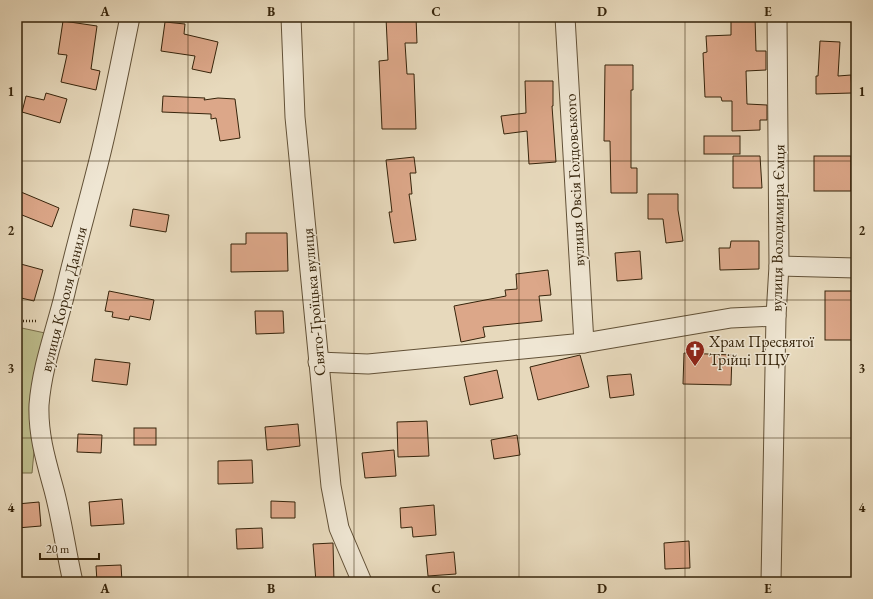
<svg xmlns="http://www.w3.org/2000/svg" width="873" height="599" font-family="'EB Garamond',serif">
	<style>
		.green { fill: #bdbd8c; stroke: #7a704c }
		.building { fill: #dca789; stroke: #36240b }
		.lines { fill: none; stroke-linecap: round; stroke-linejoin: round }
		.street-casing { stroke: #625137; stroke-width: 21 }
		.path { stroke: #36240b; stroke-width: 2.5; stroke-dasharray: 1 2; stroke-linecap: butt }
		.street { stroke: #efe6d3; stroke-width: 19 }
		.grid { fill: none; stroke: #36240b; stroke-width: 1; stroke-opacity: 0.55 }
		.labels { text-anchor: middle; stroke-width: 3; stroke-linejoin: round; paint-order: stroke }
		.street-label { font-size: 16px; fill: #36240b; stroke: #efe6d3 }
		.poi-label { font-size: 16px; fill: #36240b; stroke: #efe6d3; text-anchor: start }
		.neatline { fill: none; stroke: #36240b; stroke-width: 1.5 }
		.grid-label { font-size: 13px; text-anchor: middle; font-weight: bold; fill: #36240b }
	</style>
	<rect width="100%" height="100%" fill="#e7d9bc"/>
	<filter id="stains"><feTurbulence type="fractalNoise" baseFrequency=".005" numOctaves="4"/><feColorMatrix values="0 0 0 0 .2 0 0 0 0 .09 0 0 0 0 .02 0 0 0 .5 -.17"/></filter>
	<radialGradient id="worn" r=".72"><stop offset=".6" stop-color="#630" stop-opacity="0"/><stop offset="1" stop-color="#630" stop-opacity=".3"/></radialGradient>
	<!-- green -->
	<path class="green" d="M17 327 45 333 32 473H17Z"/>
	<!-- building -->
	<g class="building">
		<path d="M416 17 417 43H405L407 74H414L416 129H382L379 61 388 60 386 18Z"/>
		<path d="M731 17H755L756 51H766V70L746 71 747 104 767 105V120H760V130L732 131V101H722L721 97H705L703 53 707 52 706 36 731 35Z"/>
		<path d="M63 21 97 26 91 69 100 71 96 90 61 82 67 55 58 54Z"/>
		<path d="M165 22 185 24 184 34 218 42 211 73 192 69 195 56 161 51Z"/>
		<path d="M820 41 840 42 838 76 851 75 852 93 816 94V76H818Z"/>
		<path d="M605 65H633V90H631V168H637V193H611L610 141H604Z"/>
		<path d="M525 81H553V106H552L556 162 529 164 527 131 504 134 501 116 526 113Z"/>
		<path d="M46 93 67 99 60 123 22 112 26 96 44 100Z"/>
		<path d="M163 96 205 98 204 100 218 98 235 99 240 138 220 141 216 118 211 119V114L162 112Z"/>
		<rect x="704" y="136" width="36" height="18"/>
		<path d="M733 156H760L762 188H733Z"/>
		<rect x="814" y="156" width="37" height="35"/>
		<path d="M414 157 416 173H410L412 194H409L416 240 394 243 389 212H392L386 160Z"/>
		<path d="M21 192 59 208 52 227 17 213V201Z"/>
		<path d="M648 194H678V210L683 241 666 243 663 219H648Z"/>
		<path d="M133 209 169 215 166 232 130 226Z"/>
		<path d="M246 233H287L288 271 231 272V244H246Z"/>
		<path d="M731 241H759V269L720 270 719 248H730Z"/>
		<path d="M640 251 642 279 617 281 615 253Z"/>
		<path d="M17 263 43 270 34 301 17 297Z"/>
		<path d="M548 270 551 295 539 296 542 321 483 327 485 337 461 342 454 306 506 296 505 290 517 289 516 274Z"/>
		<path d="M109 291 154 300 150 320 130 316 129 320 112 317 113 312 105 311Z"/>
		<rect x="825" y="291" width="31" height="49"/>
		<path d="M255 311H283L284 333 256 334Z"/>
		<path d="M684 353 732 355 731 385 683 384Z"/>
		<path d="M580 355 589 387 538 400 530 367Z"/>
		<path d="M95 359 130 363 127 385 92 381Z"/>
		<path d="M497 370 503 398 470 405 464 377Z"/>
		<path d="M631 374 634 395 610 398 607 376Z"/>
		<path d="M427 421 429 456 398 457 397 422Z"/>
		<path d="M298 424 300 446 267 450 265 427Z"/>
		<rect x="134" y="428" width="22" height="17"/>
		<path d="M78 434 102 435 101 453 77 452Z"/>
		<path d="M517 435 520 455 494 459 491 440Z"/>
		<path d="M394 450 396 476 365 478 362 453Z"/>
		<path d="M252 460 253 483 218 484V461Z"/>
		<path d="M122 499 124 524 91 526 89 502Z"/>
		<path d="M271 501 295 502V518H271Z"/>
		<path d="M39 502 41 526 17 528V504Z"/>
		<path d="M434 505 436 535 413 537 412 527 401 528 400 508Z"/>
		<path d="M262 528 263 548 237 549 236 529Z"/>
		<path d="M689 541 690 568 665 569 664 543Z"/>
		<path d="M333 543 334 582H316L313 544Z"/>
		<path d="M454 552 456 574 428 576 426 555Z"/>
		<path d="M121 565 122 582H97L96 566Z"/>
	</g>
	<g class="lines">
		<defs>
			<g id="street">
				<path d="M291 17 295 117 331 486 339 528 362 582"/>
				<path d="M565 17 584 343"/>
				<path d="M779 266 856 268"/>
				<path d="M318 362 368 364 584 343 731 318 776 316"/>
				<path d="M73 582C66 552 62 520 54 490 46 461 38 435 39 405 42 366 56 330 65 293 74 254 85 215 95 176 109 124 119 70 130 17"/>
				<path d="M771 582 776 316 779 266 777 17"/>
			</g>
		</defs>
		<!-- street casing -->
		<use href="#street" class="street-casing"/>
		<!-- path -->
		<path class="path" d="M17 321H38"/>
		<!-- street -->
		<use href="#street" class="street"/>
	</g>
	<!-- grid -->
	<path class="grid" d="M188 17V582M354 17V582M519 17V582M685 17V582M17 161H856M17 300H856M17 438H856"/>
	<!-- icons -->
	<defs>
		<symbol id="church-pin" viewBox="-11 -11 22 30"><path d="M0 17L-7.5 6A9.5 9.5 0 1 1 7.5 6Z" fill="#8f2418" stroke="#efe6d3"/><path d="M-1.2-6h2.4v3.5h3.3v2.4h-3.3V6h-2.4V-.1h-3.3v-2.4h3.3Z" fill="#fff"/></symbol>
	</defs>
	<g fill-rule="evenodd">
		<use href="#church-pin" x="684" y="339" width="22" height="30"/>
	</g>
	<g class="labels">
		<!-- street labels -->
		<g class="street-label">
			<text transform="translate(574 180) rotate(-93)" y="6">вулиця Овсія Голдовського</text>
			<text transform="translate(777 228) rotate(-89)" y="6">вулиця Володимира Ємця</text>
			<text transform="translate(63 299) rotate(-76)" y="6">вулиця Короля Даниля</text>
			<text transform="translate(313 302) rotate(-95)" y="6">Свято-Троїцька вулиця</text>
		</g>
		<!-- poi labels -->
		<g class="poi-label">
			<text x="709" y="347">Храм Пресвятої<tspan x="709" dy="18">Трійці ПЦУ</tspan></text>
		</g>
	</g>
	<!-- margin -->
	<rect width="873" height="599" fill="none" stroke="#e7d9bc" stroke-width="44"/>
	<!-- scale -->
	<path d="M40 553v6h59v-6" fill="none" stroke="#36240b" stroke-width="2"/>
	<text x="46" y="553" font-size="12" fill="#36240b" stroke="#efe6d3" stroke-width="3" paint-order="stroke">20 m</text>
	<rect x="22" y="22" width="829" height="555" class="neatline"/>
	<g class="grid-label">
		<text x="105" y="16">A</text>
		<text x="271" y="16">B</text>
		<text x="436" y="16">C</text>
		<text x="602" y="16">D</text>
		<text x="768" y="16">E</text>
		<text x="11" y="96">1</text>
		<text x="862" y="96">1</text>
		<text x="11" y="235">2</text>
		<text x="862" y="235">2</text>
		<text x="11" y="373">3</text>
		<text x="862" y="373">3</text>
		<text x="11" y="512">4</text>
		<text x="862" y="512">4</text>
		<text x="105" y="593">A</text>
		<text x="271" y="593">B</text>
		<text x="436" y="593">C</text>
		<text x="602" y="593">D</text>
		<text x="768" y="593">E</text>
	</g>
	<rect width="100%" height="100%" filter="url(#stains)"/>
	<rect width="100%" height="100%" fill="url(#worn)"/>
</svg>
